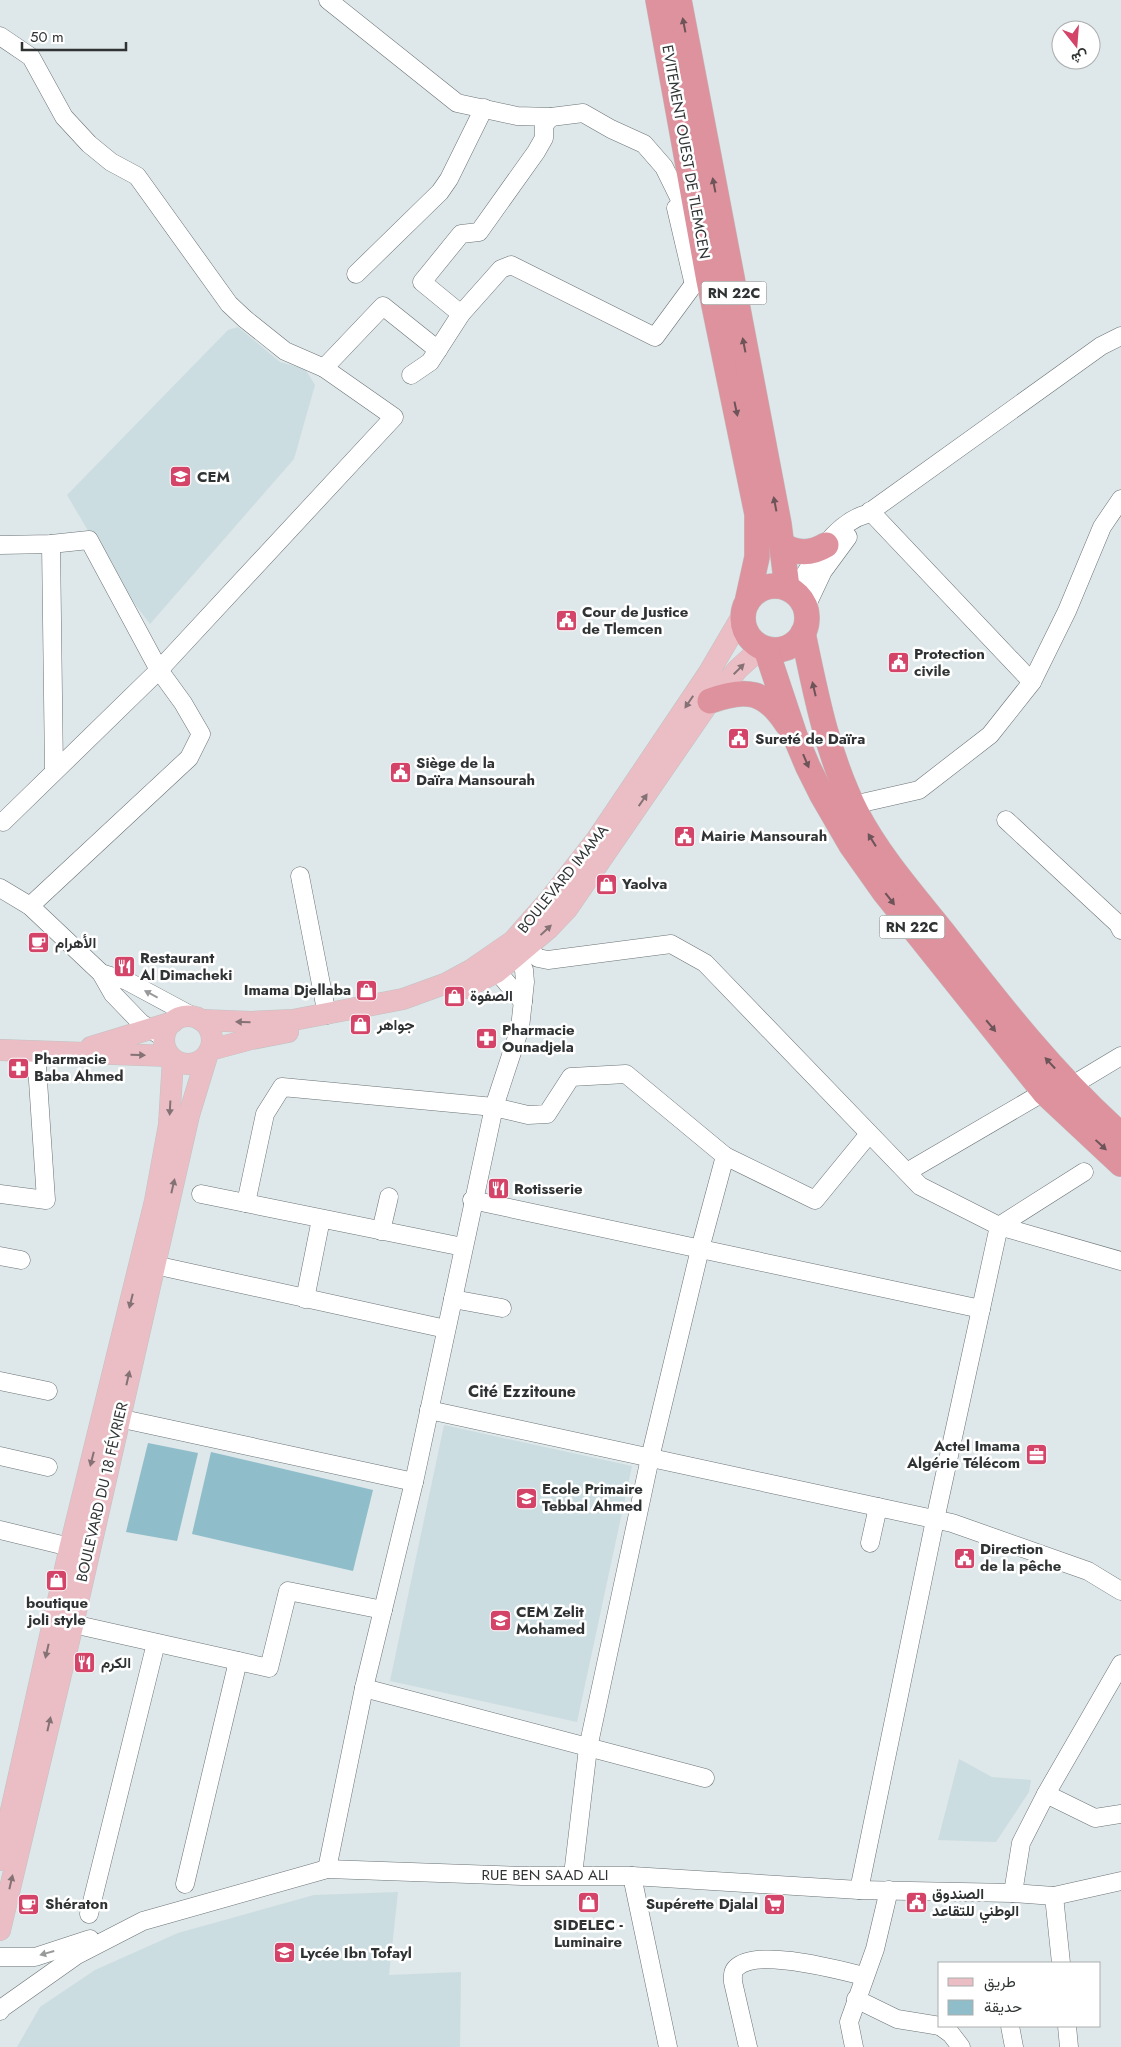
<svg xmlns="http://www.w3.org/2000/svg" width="1121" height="2047" font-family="Jost,Vazirmatn,sans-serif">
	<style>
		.built { fill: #cbdde1 }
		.green { fill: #8fbdc9 }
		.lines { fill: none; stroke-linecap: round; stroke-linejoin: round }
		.minor-casing { stroke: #6b7375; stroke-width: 19 }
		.major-casing { stroke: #c1c2c2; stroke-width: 22 }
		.highway-casing { stroke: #c1c2c2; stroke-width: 26 }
		.minor { stroke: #fff; stroke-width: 18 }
		.major { stroke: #ebbec5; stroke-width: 21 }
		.highway { stroke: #dd929e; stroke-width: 25 }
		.oneway { fill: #6d5459 }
		.oneway2 { fill: #847275 }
		.oneway3 { fill: #98999a }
		.labels { text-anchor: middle; stroke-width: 5; stroke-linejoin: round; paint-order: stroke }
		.shield { fill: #fff; stroke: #6e7071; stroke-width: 1 }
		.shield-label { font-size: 14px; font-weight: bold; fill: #303334 }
		.street-label { font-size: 15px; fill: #303334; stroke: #fff }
		.poi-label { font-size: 15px; font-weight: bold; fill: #303334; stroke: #fff; text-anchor: start }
		.neighbourhood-label { font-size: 16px; font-weight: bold; fill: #303334; stroke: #fff }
	</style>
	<rect width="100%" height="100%" fill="#dee7e9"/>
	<!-- built -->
	<g class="built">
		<path d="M238 327 280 362 305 369 315 385 294 459 150 624 119 583 67 495 228 330Z"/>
		<path d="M444 1425 632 1466 577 1722 390 1681Z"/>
		<path d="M959 1759 992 1777 1031 1780 1029 1792 996 1842 938 1840Z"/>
		<path d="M398 1892 389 1975 461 1972 460 2047H17L40 2007 95 1970 178 1933 314 1895Z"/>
	</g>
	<!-- green -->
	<g class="green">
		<path d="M148 1443 198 1453 177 1541 126 1532Z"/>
		<path d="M211 1452 373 1490 353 1571 192 1534Z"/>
	</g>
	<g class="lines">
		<defs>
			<g id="minor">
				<path d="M328 0 457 103 517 116 551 117 583 113 611 129 644 144 664 167 693 226"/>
				<path d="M0 36 31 57 64 117 89 144 111 162 137 176 229 304 245 319 285 351 324 368 394 417 159 670 3 822"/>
				<path d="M551 117 544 125V138L536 152 479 232 461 234 422 282 461 314 501 269 511 265 655 337 697 280 708 275"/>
				<path d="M676 208 694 285"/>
				<path d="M356 274 440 192 449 179 484 108"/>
				<path d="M324 368 383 306 438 350"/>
				<path d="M411 375 430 362 461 314"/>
				<path d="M870 511 1032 682"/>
				<path d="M51 544 54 771"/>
				<path d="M0 545 51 544 89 540 159 670 183 703 201 734 189 758 30 906"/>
				<path d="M795 592C810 564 835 522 867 514L1101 346 1121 336"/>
				<path d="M806 607 823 571 848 537"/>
				<path d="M853 805 919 790 990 735 1032 682 1067 611 1102 527 1121 499"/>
				<path d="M1006 820 1118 924 1121 930"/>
				<path d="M300 876 327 1015"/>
				<path d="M0 888 30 906 101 973 113 994 141 1023 164 1038"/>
				<path d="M527 947 538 958 548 960 671 944 705 963 920 1186 999 1226 1084 1172"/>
				<path d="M490 963 523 1002"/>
				<path d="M101 973 127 981 194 1017"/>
				<path d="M1071 1086 1121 1056"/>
				<path d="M725 1156 815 1200 869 1134"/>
				<path d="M907 1172 1044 1092"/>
				<path d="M0 1194 46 1200 36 1051"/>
				<path d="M201 1194 463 1247"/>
				<path d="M472 1200 981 1309"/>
				<path d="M246 1203 265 1114 282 1087 494 1107 528 1115 547 1114 571 1077 626 1074 725 1156 700 1249 650 1458 588 1748 573 1875"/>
				<path d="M381 1231 389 1197"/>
				<path d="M0 1256 21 1260"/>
				<path d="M141 1262 446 1329"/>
				<path d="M305 1299 321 1219"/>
				<path d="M453 1299 502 1308"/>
				<path d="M0 1381 48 1391"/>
				<path d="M429 1410 952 1523 1088 1571 1121 1591"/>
				<path d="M109 1416 414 1482"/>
				<path d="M0 1456 48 1467"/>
				<path d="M0 1530 70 1547"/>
				<path d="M870 1543 878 1507"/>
				<path d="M73 1624 269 1668 288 1591 383 1610"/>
				<path d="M364 1688 705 1778"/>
				<path d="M1046 1794 1121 1664"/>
				<path d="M327 1869 364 1688 414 1482 494 1107 520 1028 525 982 524 970 513 942"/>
				<path d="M632 1876 668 2047"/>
				<path d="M185 1884 238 1661"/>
				<path d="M859 1890 935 1520 999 1226 1121 1261"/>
				<path d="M1013 1893 1021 1843 1046 1794 1095 1818 1121 1814"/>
				<path d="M1054 1896 1061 1963"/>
				<path d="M89 1914 156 1643"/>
				<path d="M0 1957H35L90 1939"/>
				<path d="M856 1999 897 2019 940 2026"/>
				<path d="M0 2011 2 2008 77 1955 143 1921 327 1869 522 1876H632L859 1890 1013 1893 1054 1896 1121 1881"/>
				<path d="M940 2026 951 2034 961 2047"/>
				<path d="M1010 2026 1014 2047"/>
				<path d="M1067 2026 1069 2047"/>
				<path d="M748 2047 733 1982C733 1977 732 1972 736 1968 756 1947 839 1970 864 1976"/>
				<path d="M854 2047 849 2022 875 1949 889 1890"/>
			</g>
			<g id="major">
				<path d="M465 988 497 972 549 928 567 909 710 701 738 669 762 647"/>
				<circle cx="188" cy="1040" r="24"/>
				<path d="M201 1020 251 1022 293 1020 403 999 447 983 471 970 513 941 550 899 597 839 708 674 742 616"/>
				<path d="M91 1047 173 1022"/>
				<path d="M0 1050 170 1056"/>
				<path d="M210 1050 251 1039 288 1032"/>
				<path d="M0 1860 70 1547 155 1201 169 1125 173 1059"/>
				<path d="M0 1930 73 1624 189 1115 207 1056"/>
			</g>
			<g id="highway">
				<path d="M658 0 709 281 757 514V557L748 598"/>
				<path d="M679 0 779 524 787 587"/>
				<path d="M782 545C797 554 811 554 826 545"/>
				<circle cx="775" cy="618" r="32"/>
				<path d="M803 633C816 696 828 757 857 814 880 858 915 897 946 936 1000 1006 1055 1076 1121 1135"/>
				<path d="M766 649 795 736 808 767 822 795 851 845 885 893 1044 1092 1121 1164"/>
				<path d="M710 701C746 688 765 690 787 724"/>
			</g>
		</defs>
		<!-- minor casing -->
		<use href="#minor" class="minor-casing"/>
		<!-- major casing -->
		<use href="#major" class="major-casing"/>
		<!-- highway casing -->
		<use href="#highway" class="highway-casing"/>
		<!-- minor -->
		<use href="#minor" class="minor"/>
		<!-- major -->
		<use href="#major" class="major"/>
		<!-- highway -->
		<use href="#highway" class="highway"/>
	</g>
	<!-- one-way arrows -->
	<defs><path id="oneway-solid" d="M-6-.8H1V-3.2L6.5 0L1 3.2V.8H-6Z" transform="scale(1.25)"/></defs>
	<g class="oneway">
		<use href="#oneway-solid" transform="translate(684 25) rotate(-101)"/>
		<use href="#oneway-solid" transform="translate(714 185) rotate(-101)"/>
		<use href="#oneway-solid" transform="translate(744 345) rotate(-101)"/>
		<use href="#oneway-solid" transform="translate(736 409) rotate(78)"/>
		<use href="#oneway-solid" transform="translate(775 504) rotate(-101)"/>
		<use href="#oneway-solid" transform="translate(814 689) rotate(-103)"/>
		<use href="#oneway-solid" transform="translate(806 761) rotate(67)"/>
		<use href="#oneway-solid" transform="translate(872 840) rotate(-122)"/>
		<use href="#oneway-solid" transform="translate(890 899) rotate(52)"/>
		<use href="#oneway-solid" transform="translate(991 1026) rotate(50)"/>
		<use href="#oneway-solid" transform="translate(1050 1063) rotate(-133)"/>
		<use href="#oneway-solid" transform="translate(1101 1145) rotate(43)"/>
	</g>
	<g class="oneway2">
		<use href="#oneway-solid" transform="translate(739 669) rotate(-45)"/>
		<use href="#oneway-solid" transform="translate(689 702) rotate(124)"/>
		<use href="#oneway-solid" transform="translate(643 800) rotate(-55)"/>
		<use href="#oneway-solid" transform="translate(546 930) rotate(-43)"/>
		<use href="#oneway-solid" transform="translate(243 1022) rotate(-179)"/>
		<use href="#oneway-solid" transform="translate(138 1055) rotate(1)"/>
		<use href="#oneway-solid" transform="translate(170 1108) rotate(93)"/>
		<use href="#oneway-solid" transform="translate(173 1186) rotate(-77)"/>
		<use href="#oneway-solid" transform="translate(131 1301) rotate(104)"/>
		<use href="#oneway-solid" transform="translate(128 1378) rotate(-77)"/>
		<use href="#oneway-solid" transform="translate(92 1459) rotate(104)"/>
		<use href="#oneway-solid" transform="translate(47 1651) rotate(103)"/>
		<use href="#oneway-solid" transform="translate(49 1724) rotate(-77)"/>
		<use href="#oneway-solid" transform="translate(11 1882) rotate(-77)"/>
	</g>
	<g class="oneway3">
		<use href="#oneway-solid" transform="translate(151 994) rotate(-152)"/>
		<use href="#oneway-solid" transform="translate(47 1953) rotate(164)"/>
	</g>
	<!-- icons -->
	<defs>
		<symbol id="school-square" viewBox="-11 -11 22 22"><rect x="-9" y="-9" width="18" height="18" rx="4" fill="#d34468" stroke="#fff"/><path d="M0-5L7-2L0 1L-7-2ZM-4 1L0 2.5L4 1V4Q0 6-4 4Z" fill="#fff"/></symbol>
		<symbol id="civic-square" viewBox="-11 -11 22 22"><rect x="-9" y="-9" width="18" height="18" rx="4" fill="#d34468" stroke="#fff"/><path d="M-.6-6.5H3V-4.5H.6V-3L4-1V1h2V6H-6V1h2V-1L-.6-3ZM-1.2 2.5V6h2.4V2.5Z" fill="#fff"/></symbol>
		<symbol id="shop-square" viewBox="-11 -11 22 22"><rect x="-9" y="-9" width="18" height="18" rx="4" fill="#d34468" stroke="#fff"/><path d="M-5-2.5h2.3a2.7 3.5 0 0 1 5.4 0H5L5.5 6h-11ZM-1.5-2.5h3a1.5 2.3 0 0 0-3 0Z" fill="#fff"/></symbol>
		<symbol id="cafe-square" viewBox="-11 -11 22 22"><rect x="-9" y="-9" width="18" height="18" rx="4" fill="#d34468" stroke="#fff"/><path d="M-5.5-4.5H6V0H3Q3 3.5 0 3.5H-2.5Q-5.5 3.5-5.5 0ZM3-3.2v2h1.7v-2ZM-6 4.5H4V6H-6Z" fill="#fff"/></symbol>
		<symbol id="restaurant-square" viewBox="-11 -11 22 22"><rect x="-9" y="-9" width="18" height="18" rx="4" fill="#d34468" stroke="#fff"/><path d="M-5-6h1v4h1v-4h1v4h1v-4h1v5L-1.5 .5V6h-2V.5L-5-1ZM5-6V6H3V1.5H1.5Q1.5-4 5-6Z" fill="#fff"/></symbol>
		<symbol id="pharmacy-square" viewBox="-11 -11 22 22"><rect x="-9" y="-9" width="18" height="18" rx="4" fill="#d34468" stroke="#fff"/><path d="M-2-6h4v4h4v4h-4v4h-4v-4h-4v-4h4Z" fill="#fff"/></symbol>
		<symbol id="office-square" viewBox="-11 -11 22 22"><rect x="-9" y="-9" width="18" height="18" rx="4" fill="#d34468" stroke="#fff"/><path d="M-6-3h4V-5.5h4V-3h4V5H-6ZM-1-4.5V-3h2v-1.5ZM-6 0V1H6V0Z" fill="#fff"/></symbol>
		<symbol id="supermarket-square" viewBox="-11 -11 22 22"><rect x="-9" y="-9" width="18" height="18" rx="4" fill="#d34468" stroke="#fff"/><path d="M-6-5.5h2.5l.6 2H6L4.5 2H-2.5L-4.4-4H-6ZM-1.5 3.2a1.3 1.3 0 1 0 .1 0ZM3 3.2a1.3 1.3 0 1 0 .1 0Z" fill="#fff"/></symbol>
	</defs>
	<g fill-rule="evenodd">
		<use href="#school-square" x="168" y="464" width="25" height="25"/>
		<use href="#civic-square" x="554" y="608" width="25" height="25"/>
		<use href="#civic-square" x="886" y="650" width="25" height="25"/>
		<use href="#civic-square" x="726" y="726" width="25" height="25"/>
		<use href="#civic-square" x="388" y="760" width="25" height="25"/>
		<use href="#civic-square" x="672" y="824" width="25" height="25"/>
		<use href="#shop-square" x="594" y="872" width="25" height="25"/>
		<use href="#cafe-square" x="26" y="930" width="25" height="25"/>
		<use href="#restaurant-square" x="112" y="954" width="25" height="25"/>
		<use href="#shop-square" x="354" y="978" width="25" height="25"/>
		<use href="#shop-square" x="442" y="984" width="25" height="25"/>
		<use href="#shop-square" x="348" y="1012" width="25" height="25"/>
		<use href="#pharmacy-square" x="474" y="1026" width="25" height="25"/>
		<use href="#pharmacy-square" x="6" y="1056" width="25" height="25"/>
		<use href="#restaurant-square" x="486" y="1176" width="25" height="25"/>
		<use href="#office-square" x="1024" y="1442" width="25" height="25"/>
		<use href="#school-square" x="514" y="1486" width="25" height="25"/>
		<use href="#civic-square" x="952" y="1546" width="25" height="25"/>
		<use href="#shop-square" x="44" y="1568" width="25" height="25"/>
		<use href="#school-square" x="488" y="1608" width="25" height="25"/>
		<use href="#restaurant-square" x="72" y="1650" width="25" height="25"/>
		<use href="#shop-square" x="576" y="1890" width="25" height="25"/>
		<use href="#civic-square" x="904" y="1890" width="25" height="25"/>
		<use href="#cafe-square" x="16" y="1892" width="25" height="25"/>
		<use href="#supermarket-square" x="762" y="1892" width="25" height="25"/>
		<use href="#school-square" x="272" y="1940" width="25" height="25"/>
	</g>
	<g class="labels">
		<!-- shield labels -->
		<g class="shield">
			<rect x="701.5" y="281.5" width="65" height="23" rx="4"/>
			<rect x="879.5" y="915.5" width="65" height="23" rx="4"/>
		</g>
		<g class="shield-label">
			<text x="734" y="298">RN 22C</text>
			<text x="912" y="932">RN 22C</text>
		</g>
		<!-- street labels -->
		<g class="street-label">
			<text transform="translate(686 152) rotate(80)" y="5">EVITEMENT OUEST DE TLEMCEN</text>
			<text transform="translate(563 879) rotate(-51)" y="5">BOULEVARD IMAMA</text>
			<text transform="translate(102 1492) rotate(-77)" y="5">BOULEVARD DU 18 FÉVRIER</text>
			<text x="545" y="1880">RUE BEN SAAD ALI</text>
		</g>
		<!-- poi labels -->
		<g class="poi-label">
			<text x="197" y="482">CEM</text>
			<text x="582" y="617">Cour de Justice<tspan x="582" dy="17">de Tlemcen</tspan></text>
			<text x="914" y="659">Protection<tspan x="914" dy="17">civile</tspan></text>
			<text x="755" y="744">Sureté de Daïra</text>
			<text x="416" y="768">Siège de la<tspan x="416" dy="17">Daïra Mansourah</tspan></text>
			<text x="701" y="841">Mairie Mansourah</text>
			<text x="622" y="889">Yaolva</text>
			<text x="55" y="948">الأهرام</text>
			<text x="140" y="963">Restaurant<tspan x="140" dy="17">Al Dimacheki</tspan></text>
			<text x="351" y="995" text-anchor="end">Imama Djellaba</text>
			<text x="470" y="1001">الصفوة</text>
			<text x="377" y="1030">جواهر</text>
			<text x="502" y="1035">Pharmacie<tspan x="502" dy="17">Ounadjela</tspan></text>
			<text x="34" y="1064">Pharmacie<tspan x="34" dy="17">Baba Ahmed</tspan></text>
			<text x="514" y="1194">Rotisserie</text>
			<text x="1020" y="1451" text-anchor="end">Actel Imama<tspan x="1020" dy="17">Algérie Télécom</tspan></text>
			<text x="542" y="1494">Ecole Primaire<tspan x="542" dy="17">Tebbal Ahmed</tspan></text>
			<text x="980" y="1554">Direction<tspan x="980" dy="17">de la pêche</tspan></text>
			<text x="57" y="1608" text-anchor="middle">boutique<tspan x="57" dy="17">joli style</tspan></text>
			<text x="516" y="1617">CEM Zelit<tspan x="516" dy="17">Mohamed</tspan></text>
			<text x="101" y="1668">الكرم</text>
			<text x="932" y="1899">الصندوق<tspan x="932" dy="17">الوطني للتقاعد</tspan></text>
			<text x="45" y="1909">Shératon</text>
			<text x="758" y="1909" text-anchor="end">Supérette Djalal</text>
			<text x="588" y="1930" text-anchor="middle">SIDELEC -<tspan x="588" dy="17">Luminaire</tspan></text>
			<text x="300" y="1958">Lycée Ibn Tofayl</text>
		</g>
		<!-- neighbourhood labels -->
		<g class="neighbourhood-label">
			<text x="522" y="1397">Cité Ezzitoune</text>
		</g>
	</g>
	<!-- legend -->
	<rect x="938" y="1962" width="162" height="65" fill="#ffffff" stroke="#acadae"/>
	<rect x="948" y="1978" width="25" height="8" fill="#ebbec5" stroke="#acadae"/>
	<text x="984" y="1987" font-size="15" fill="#303334">طريق</text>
	<rect x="948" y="2000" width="25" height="15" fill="#8fbdc9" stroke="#acadae"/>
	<text x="984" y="2012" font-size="15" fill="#303334">حديقة</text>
	<!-- north arrow -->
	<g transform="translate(1076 45) rotate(163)"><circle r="24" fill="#ffffff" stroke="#acadae"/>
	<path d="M0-4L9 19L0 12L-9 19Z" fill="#d34468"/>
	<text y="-8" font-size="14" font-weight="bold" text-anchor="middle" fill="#303334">ش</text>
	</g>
	<!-- scale -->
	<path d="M22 42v8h104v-8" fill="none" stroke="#303334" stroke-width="2.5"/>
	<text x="30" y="42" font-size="15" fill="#303334" stroke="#ffffff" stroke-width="4" paint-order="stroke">50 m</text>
</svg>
